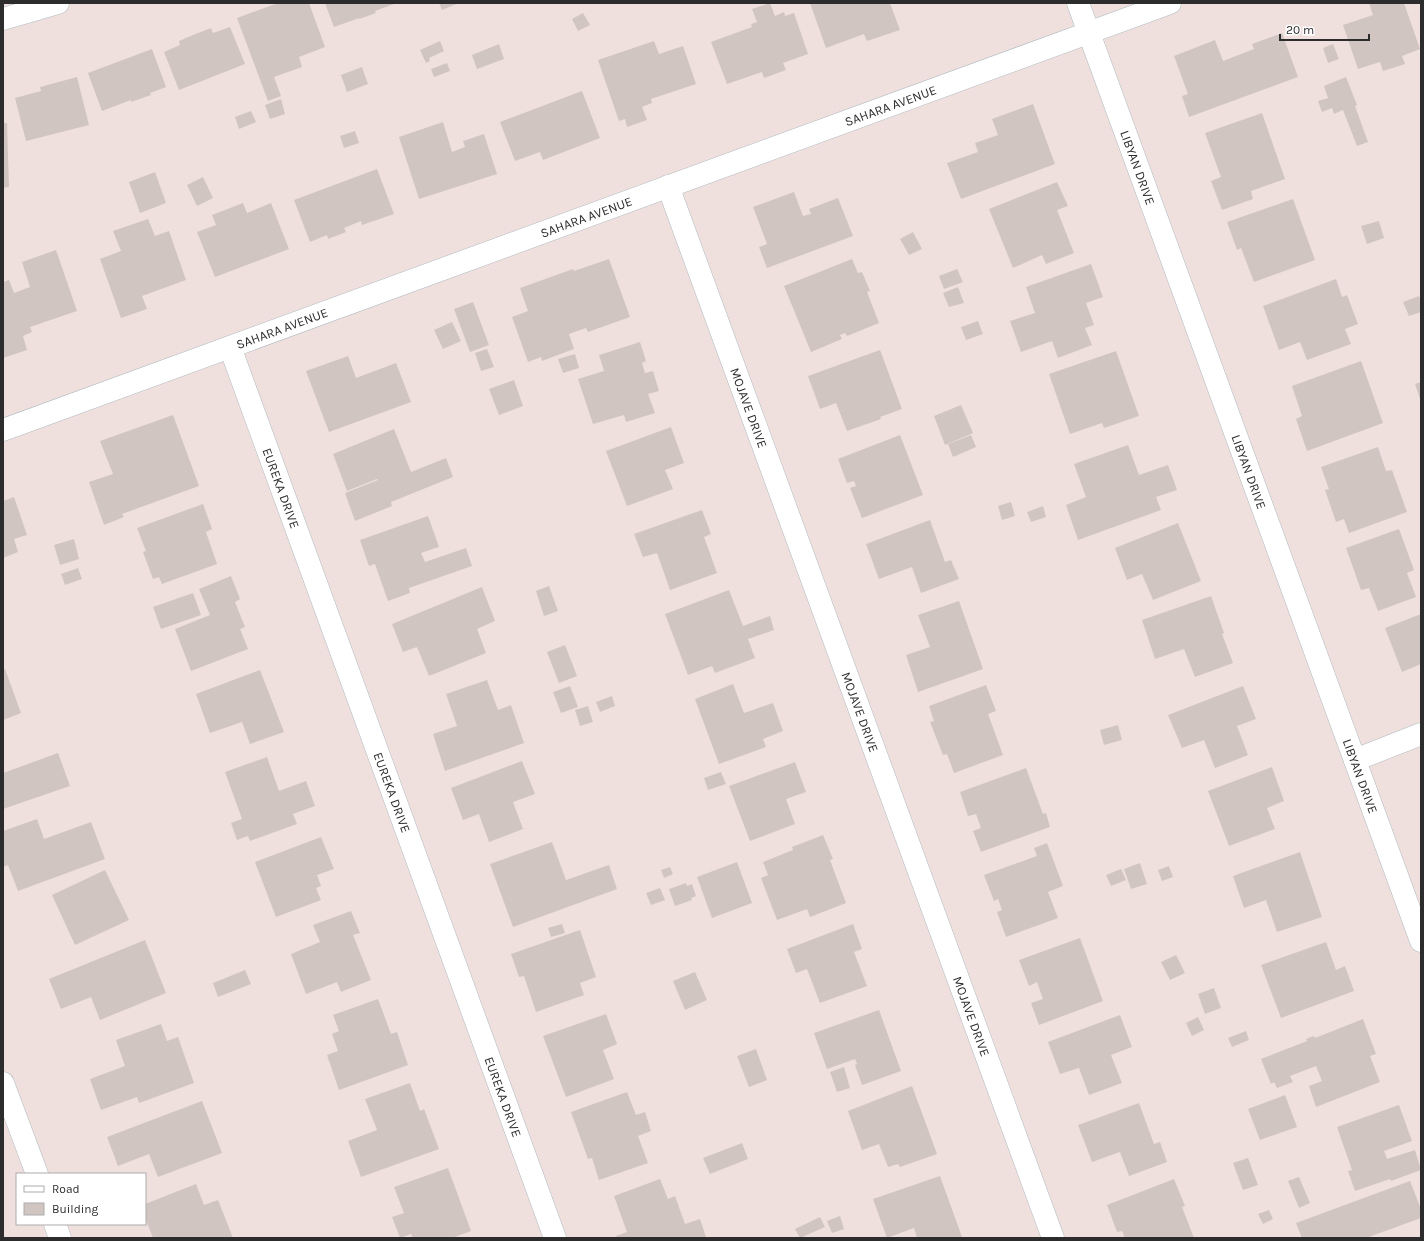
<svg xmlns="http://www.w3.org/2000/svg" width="1424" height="1241" font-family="Karla,sans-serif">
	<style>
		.building { fill: #d1c5c2 }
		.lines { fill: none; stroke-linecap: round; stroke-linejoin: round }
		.minor-casing { stroke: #b1bac1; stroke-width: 23 }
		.tertiary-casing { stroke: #b1bac1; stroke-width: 23 }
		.minor { stroke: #fff; stroke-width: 22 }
		.tertiary { stroke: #fff; stroke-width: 22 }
		.labels { text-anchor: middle; stroke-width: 4; stroke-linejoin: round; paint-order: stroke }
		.street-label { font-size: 13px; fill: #2c2c2c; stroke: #fff }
	</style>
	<rect width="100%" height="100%" fill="#efe0dd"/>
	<!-- building -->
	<g class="building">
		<path d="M278 3H309L325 47 299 57 302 67 274 77 281 96 268 101 237 18Z"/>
		<path d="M325 3H397L375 11 376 13 359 19V18L334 27Z"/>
		<path d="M439 3H459L442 10Z"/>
		<path d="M770 3 775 16 784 12 785 16 794 13 808 54 783 63 786 70 764 78 762 72 727 84 711 42 752 27 751 24 757 22 752 9Z"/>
		<path d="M810 3H890L900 30 867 41 864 34 826 48Z"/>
		<path d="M1369 3H1404L1420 49 1402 56 1405 64 1383 71 1380 62 1358 69 1343 25 1373 15Z"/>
		<path d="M583 13 590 25 578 31 572 19Z"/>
		<path d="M230 27 245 64 179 90 164 52 180 45 179 41 193 35 211 28 213 33Z"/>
		<path d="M1282 33 1298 77 1189 117 1182 96 1188 94 1174 56 1215 40 1223 61 1254 49 1252 44Z"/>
		<path d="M440 41 444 51 429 58 430 61 426 63 420 50Z"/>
		<path d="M654 41 659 54 683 46 696 84 651 99 652 103 642 107 647 120 627 127 625 119 619 121 598 60Z"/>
		<path d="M499 44 504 59 477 69 472 55Z"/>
		<path d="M1333 44 1339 59 1328 63 1323 48Z"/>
		<path d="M152 49 166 87 150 93 151 95 131 102V100L102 111 88 73Z"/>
		<path d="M447 63 450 71 434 77 431 69Z"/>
		<path d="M362 67 368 84 347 92 341 75Z"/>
		<path d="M77 77 89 125 26 141 15 98 41 91 40 87Z"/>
		<path d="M1346 77 1357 105 1355 106 1368 142 1357 146 1343 110 1334 114 1332 108 1322 112 1318 101 1328 98 1324 86Z"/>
		<path d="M582 91 600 138 543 160 540 152 515 161 500 122Z"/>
		<path d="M281 99 285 114 270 119 265 105Z"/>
		<path d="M1033 104 1055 164 961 199 947 163 978 152 975 143 998 135 992 119Z"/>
		<path d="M251 111 256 122 239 129 235 117Z"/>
		<path d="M1262 113 1285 179 1251 191 1253 199 1222 210 1211 181 1221 177 1205 133Z"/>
		<path d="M443 122 452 152 465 147 463 141 484 134 497 174 419 199 399 137Z"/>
		<path d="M3 123H7L9 187 3 188Z"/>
		<path d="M355 131 359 143 344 148 340 136Z"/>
		<path d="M377 169 394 214 362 225 361 221 344 228 346 232 328 239 327 235 310 242 294 200Z"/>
		<path d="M155 172 166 203 140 213 129 182Z"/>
		<path d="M203 177 213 198 197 206 187 185Z"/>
		<path d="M1057 182 1068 206 1057 210 1074 253 1046 264 1042 255 1013 268 989 209Z"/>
		<path d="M794 192 803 216 811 214 809 209 838 198 853 236 767 268 759 247 767 244 753 207Z"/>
		<path d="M1293 199 1315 260 1254 282 1241 248 1237 250 1227 222Z"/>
		<path d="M243 203 247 213 271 203 289 249 215 277 197 232 216 225 212 215Z"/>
		<path d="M148 219 155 236 169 231 186 280 142 296 147 309 121 318 100 259 121 251 113 231Z"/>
		<path d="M1379 221 1384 238 1367 244 1361 226Z"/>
		<path d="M913 232 922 249 909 255 900 239Z"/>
		<path d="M56 250 77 311 30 327 32 332 23 336 27 350 3 358V282L9 280 14 293 30 287 22 262Z"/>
		<path d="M609 259 630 317 588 332 586 328 569 334 574 349 542 361 541 357 528 362 512 317 528 311 520 288 573 269 574 271Z"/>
		<path d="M852 259 858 273 862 272 870 291 867 292 879 323 847 336 845 333 840 335 842 339 811 352 784 286Z"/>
		<path d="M1091 264 1103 297 1086 303 1094 325 1085 328 1092 345 1058 358 1052 341 1021 352 1010 321 1035 313 1026 287Z"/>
		<path d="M957 269 963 282 944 289 939 276Z"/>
		<path d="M1336 279 1342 297 1347 295 1358 324 1345 329 1351 344 1307 360 1300 342 1279 350 1263 306Z"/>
		<path d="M958 287 964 303 949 307 943 293Z"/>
		<path d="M1419 296 1421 302V312L1409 316 1403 302Z"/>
		<path d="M473 302 489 345 470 352 454 309Z"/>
		<path d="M978 321 983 334 966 340 961 327Z"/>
		<path d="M452 322 461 341 443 349 434 330Z"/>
		<path d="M640 342 646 361 642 363 645 373 653 371 659 391 648 394 655 413 626 422 624 415 593 424 578 379 604 371 599 355Z"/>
		<path d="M487 349 494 367 481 371 475 353Z"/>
		<path d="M880 350 902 409 880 417 881 419 847 431 836 403 820 409 808 376Z"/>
		<path d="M1116 351 1139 416 1104 428 1102 423 1070 434 1049 374Z"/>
		<path d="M575 354 579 368 563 373 558 359Z"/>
		<path d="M348 356 356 378 396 363 411 402 329 432 306 371Z"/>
		<path d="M1361 361 1383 423 1307 451 1296 419 1302 416 1292 386Z"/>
		<path d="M514 380 523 406 499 415 489 389Z"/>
		<path d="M1421 382V402L1415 384Z"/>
		<path d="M961 405 973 433 945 445 934 416Z"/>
		<path d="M173 415 199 486 122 514 124 517 104 525 89 482 113 474 100 441Z"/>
		<path d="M671 427 684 463 665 470 673 489 627 506 606 451Z"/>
		<path d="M394 429 411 472 446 458 453 477 391 502 392 506 355 521 345 493 378 480 377 479 347 491 333 454Z"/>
		<path d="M900 435 923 495 862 518 850 488 856 486 854 481 847 483 838 459Z"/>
		<path d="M971 435 976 447 953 457 948 444Z"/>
		<path d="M1128 445 1139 475 1168 465 1177 490 1156 497 1161 510 1078 540 1066 505 1086 497 1074 464Z"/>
		<path d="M1378 447 1386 471 1392 470 1407 512 1349 533 1344 519 1336 522 1325 490 1329 489 1321 467Z"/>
		<path d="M14 497 27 535 14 539 18 552 3 558V501Z"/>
		<path d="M1011 502 1015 516 1002 520 998 506Z"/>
		<path d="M203 504 212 529 206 532 217 564 162 584 159 577 153 579 143 552 146 551 137 528Z"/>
		<path d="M1043 506 1046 517 1031 522 1027 512Z"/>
		<path d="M702 510 711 534 704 537 717 573 670 590 657 553 643 557 634 534Z"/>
		<path d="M428 516 439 547 421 553 425 562 466 548 472 566 409 588 410 593 388 601 375 564 369 566 360 540Z"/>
		<path d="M930 520 945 562 951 560 959 579 921 593 912 567 879 579 866 544Z"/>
		<path d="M1178 523 1201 581 1153 600 1142 574 1127 580 1115 548Z"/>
		<path d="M1399 529 1414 570 1407 573 1416 597 1378 611 1369 588 1361 590 1346 548Z"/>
		<path d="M74 539 79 559 60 565 54 545Z"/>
		<path d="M78 568 82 579 65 585 61 574Z"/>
		<path d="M231 576 240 599 235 602 245 627 240 629 248 649 191 671 175 629 210 615 199 589Z"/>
		<path d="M549 586 558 611 544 616 536 591Z"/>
		<path d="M482 587 495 621 477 629 486 653 429 676 417 647 403 652 392 624Z"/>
		<path d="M729 590 743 626 770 616 774 630 748 639 755 658 715 673 712 666 688 675 665 614Z"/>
		<path d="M193 593 201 615 161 629 153 607Z"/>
		<path d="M1211 596 1224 633 1222 634 1233 663 1195 677 1184 649 1155 659 1142 620Z"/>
		<path d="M959 601 983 669 918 692 906 655 930 647 918 615Z"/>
		<path d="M1421 614V664L1402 672 1385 628Z"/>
		<path d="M565 645 577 676 559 683 547 652Z"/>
		<path d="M5 669 21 713 3 720V670Z"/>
		<path d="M260 670 284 732 250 744 242 722 210 733 196 694Z"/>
		<path d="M487 680 498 710 511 705 524 743 445 771 433 734 457 726 446 694Z"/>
		<path d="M733 684 744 713 773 703 783 731 763 739 766 747 719 764 695 699Z"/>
		<path d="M986 685 996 711 988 714 1003 755 954 773 947 754 943 755 930 722 934 721 929 706Z"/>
		<path d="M570 686 578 707 561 713 553 692Z"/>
		<path d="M1243 686 1256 719 1237 726 1248 755 1215 768 1204 740 1182 748 1168 715Z"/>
		<path d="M612 696 615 706 600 712 596 702Z"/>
		<path d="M588 706 593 722 580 726 575 710Z"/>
		<path d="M1118 725 1122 740 1104 745 1100 730Z"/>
		<path d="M58 753 70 786 3 809V773Z"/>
		<path d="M267 757 279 791 306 781 315 806 293 814 297 824 250 841 248 836 237 840 231 823 242 819 225 772Z"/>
		<path d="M522 761 535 794 513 802 523 829 489 842 479 814 463 820 451 788Z"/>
		<path d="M795 762 806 792 786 799 795 824 750 841 729 786Z"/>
		<path d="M1272 767 1284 801 1267 808 1275 829 1229 846 1208 791Z"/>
		<path d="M1026 768 1043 814 1046 813 1050 827 981 852 973 831 981 828 976 814 968 816 960 792Z"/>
		<path d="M721 772 726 784 708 790 704 778Z"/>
		<path d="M37 819 44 839 91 822 105 859 18 891 8 865 3 867V831Z"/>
		<path d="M823 835 833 859 830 860 846 903 810 917 807 909 777 920 761 878 768 875 763 862 793 850 792 847Z"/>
		<path d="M321 837 334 869 317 875 321 886 316 888 321 900 276 917 255 862Z"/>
		<path d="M552 842 566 880 609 865 617 889 513 927 490 864Z"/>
		<path d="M1047 843 1063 886 1048 892 1058 918 1006 937 997 912 1002 910 998 899 994 901 984 875 1037 856 1034 848Z"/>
		<path d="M1300 852 1322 917 1277 932 1266 900 1244 908 1233 876Z"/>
		<path d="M737 862 752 903 712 918 697 877Z"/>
		<path d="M1140 863 1147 884 1131 889 1124 869Z"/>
		<path d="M1169 866 1173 877 1162 881 1158 870Z"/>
		<path d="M670 867 673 874 664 878 661 870Z"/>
		<path d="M1121 869 1126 880 1111 886 1106 875Z"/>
		<path d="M105 870 129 920 75 945 52 895Z"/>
		<path d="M686 883 687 886 692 884 696 896 691 898 692 900 675 906 669 889Z"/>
		<path d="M660 888 665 900 651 905 646 893Z"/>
		<path d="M351 911 360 933 353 935 371 980 341 992 337 982 306 994 291 954 320 942 313 925Z"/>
		<path d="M562 924 565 933 551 937 548 928Z"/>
		<path d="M853 924 862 949 854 952 867 986 820 1003 807 969 796 973 787 949Z"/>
		<path d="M580 930 596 977 580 983 584 995 536 1012 524 976 519 977 511 954Z"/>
		<path d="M1080 938 1103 1001 1039 1025 1031 1003 1043 999 1037 982 1029 986 1019 960Z"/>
		<path d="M145 940 166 993 100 1020 91 997 61 1009 49 979Z"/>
		<path d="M1326 942 1336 970 1345 966 1354 991 1281 1018 1261 965Z"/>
		<path d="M1176 955 1185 973 1170 980 1161 962Z"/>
		<path d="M245 970 251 984 218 997 213 983Z"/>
		<path d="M695 972 707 1000 685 1010 673 981Z"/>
		<path d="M1214 988 1221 1008 1205 1014 1198 994Z"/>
		<path d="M378 999 391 1034 397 1032 408 1065 339 1090 327 1055 338 1051 332 1034 339 1031 333 1015Z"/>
		<path d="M879 1010 901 1071 862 1085 855 1065 857 1064 855 1059 827 1069 814 1033Z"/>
		<path d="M606 1014 617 1044 603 1050 614 1079 566 1097 543 1036Z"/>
		<path d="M1120 1015 1132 1047 1111 1055 1122 1083 1089 1095 1079 1068 1060 1074 1048 1042Z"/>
		<path d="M1198 1017 1204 1030 1192 1036 1186 1023Z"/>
		<path d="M1363 1019 1376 1054 1370 1056 1380 1082 1316 1107 1309 1086 1322 1081 1316 1066 1290 1076 1293 1082 1277 1088 1274 1082 1271 1084 1261 1059 1307 1041 1306 1039 1314 1036 1315 1038Z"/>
		<path d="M161 1024 167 1041 178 1037 194 1083 139 1103 137 1097 101 1110 90 1079 125 1066 116 1040Z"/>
		<path d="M1246 1031 1249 1040 1232 1047 1228 1038Z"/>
		<path d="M756 1049 767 1080 749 1087 737 1056Z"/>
		<path d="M844 1067 850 1088 837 1092 830 1072Z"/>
		<path d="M410 1083 420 1111 424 1109 439 1149 361 1177 348 1141 377 1130 365 1099Z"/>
		<path d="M912 1086 937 1154 900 1167 898 1164 888 1167 879 1144 862 1150 848 1111Z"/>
		<path d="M627 1092 636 1115 645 1112 651 1131 638 1136 648 1163 599 1180 592 1158 588 1159 571 1112Z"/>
		<path d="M1285 1095 1297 1127 1260 1140 1248 1109Z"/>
		<path d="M202 1101 222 1153 158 1177 149 1154 118 1166 107 1137Z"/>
		<path d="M1139 1103 1154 1144 1160 1142 1167 1162 1129 1176 1120 1152 1092 1162 1078 1125Z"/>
		<path d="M1399 1105 1412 1141 1384 1151 1387 1159 1415 1150 1421 1170 1391 1181 1390 1179 1355 1191 1348 1171 1352 1170 1337 1127Z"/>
		<path d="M742 1143 748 1159 710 1174 703 1158Z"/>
		<path d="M1248 1158 1258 1185 1243 1190 1233 1163Z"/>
		<path d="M448 1168 471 1231 452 1238H413L411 1234 400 1238 392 1217 404 1213 394 1187Z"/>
		<path d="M940 1176 962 1237 917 1238 914 1228 887 1238 873 1199Z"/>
		<path d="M1299 1177 1310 1203 1299 1208 1288 1181Z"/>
		<path d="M660 1179 668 1199 675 1196 685 1224 700 1219 706 1237 704 1238H617L616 1236 627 1232 614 1196Z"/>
		<path d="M1174 1179 1185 1206 1182 1207 1194 1238H1125L1122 1231 1117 1232 1107 1205Z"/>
		<path d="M1410 1181 1421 1209V1218L1366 1238H1302L1296 1223Z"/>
		<path d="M196 1184 204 1205 218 1200 233 1238H153L145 1218V1204Z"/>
		<path d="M1269 1210 1273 1219 1263 1224 1258 1214Z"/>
		<path d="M840 1216 844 1229 832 1233 827 1221Z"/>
		<path d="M820 1217 825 1227 800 1238 795 1229Z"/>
	</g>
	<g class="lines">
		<defs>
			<g id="minor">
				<path id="s1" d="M1078 3 1421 941"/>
				<path id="s2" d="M668 186 1053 1238"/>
				<path id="s3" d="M230 347 555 1238"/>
				<path id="s4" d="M3 430 1170 3"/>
				<path d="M1355 760 1421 734"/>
			</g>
			<g id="tertiary">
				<path d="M3 19 58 3"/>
				<path d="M3 1083 37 1174"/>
				<path d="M55 1224 60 1238"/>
			</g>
		</defs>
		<!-- minor casing -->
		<use href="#minor" class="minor-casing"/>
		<!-- tertiary casing -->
		<use href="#tertiary" class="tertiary-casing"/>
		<!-- minor -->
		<use href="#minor" class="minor"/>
		<!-- tertiary -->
		<use href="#tertiary" class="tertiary"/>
	</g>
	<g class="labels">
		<!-- street labels -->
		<g class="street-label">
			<text dy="5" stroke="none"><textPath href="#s4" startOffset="945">SAHARA AVENUE</textPath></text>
			<text dy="5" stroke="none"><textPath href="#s1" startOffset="175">LIBYAN DRIVE</textPath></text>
			<text dy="5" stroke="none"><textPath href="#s4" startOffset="621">SAHARA AVENUE</textPath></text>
			<text dy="5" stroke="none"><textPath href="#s4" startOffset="297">SAHARA AVENUE</textPath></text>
			<text dy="5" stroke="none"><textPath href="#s2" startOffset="236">MOJAVE DRIVE</textPath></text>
			<text dy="5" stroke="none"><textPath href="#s1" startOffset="499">LIBYAN DRIVE</textPath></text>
			<text dy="5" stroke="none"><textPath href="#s3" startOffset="150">EUREKA DRIVE</textPath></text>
			<text dy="5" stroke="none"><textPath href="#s2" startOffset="560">MOJAVE DRIVE</textPath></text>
			<text dy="5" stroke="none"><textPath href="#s1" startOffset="823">LIBYAN DRIVE</textPath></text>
			<text dy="5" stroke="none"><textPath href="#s3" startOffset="474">EUREKA DRIVE</textPath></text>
			<text dy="5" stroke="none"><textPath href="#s2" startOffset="884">MOJAVE DRIVE</textPath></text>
			<text dy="5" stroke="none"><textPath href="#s3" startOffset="798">EUREKA DRIVE</textPath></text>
		</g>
	</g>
	<!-- border -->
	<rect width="1424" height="1241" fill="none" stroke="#2c2c2c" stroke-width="8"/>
	<!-- legend -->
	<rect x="16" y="1173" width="130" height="52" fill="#ffffff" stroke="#ababab"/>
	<rect x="24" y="1186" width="20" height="6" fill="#ffffff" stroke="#ababab"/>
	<text x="52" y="1193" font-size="12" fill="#2c2c2c">Road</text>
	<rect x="24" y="1203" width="20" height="12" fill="#d1c5c2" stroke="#ababab"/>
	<text x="52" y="1213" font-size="12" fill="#2c2c2c">Building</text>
	<!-- scale -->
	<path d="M1280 34v6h89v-6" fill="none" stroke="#2c2c2c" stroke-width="2"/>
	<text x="1286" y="34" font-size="12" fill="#2c2c2c" stroke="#ffffff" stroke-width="3" paint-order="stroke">20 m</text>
</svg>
